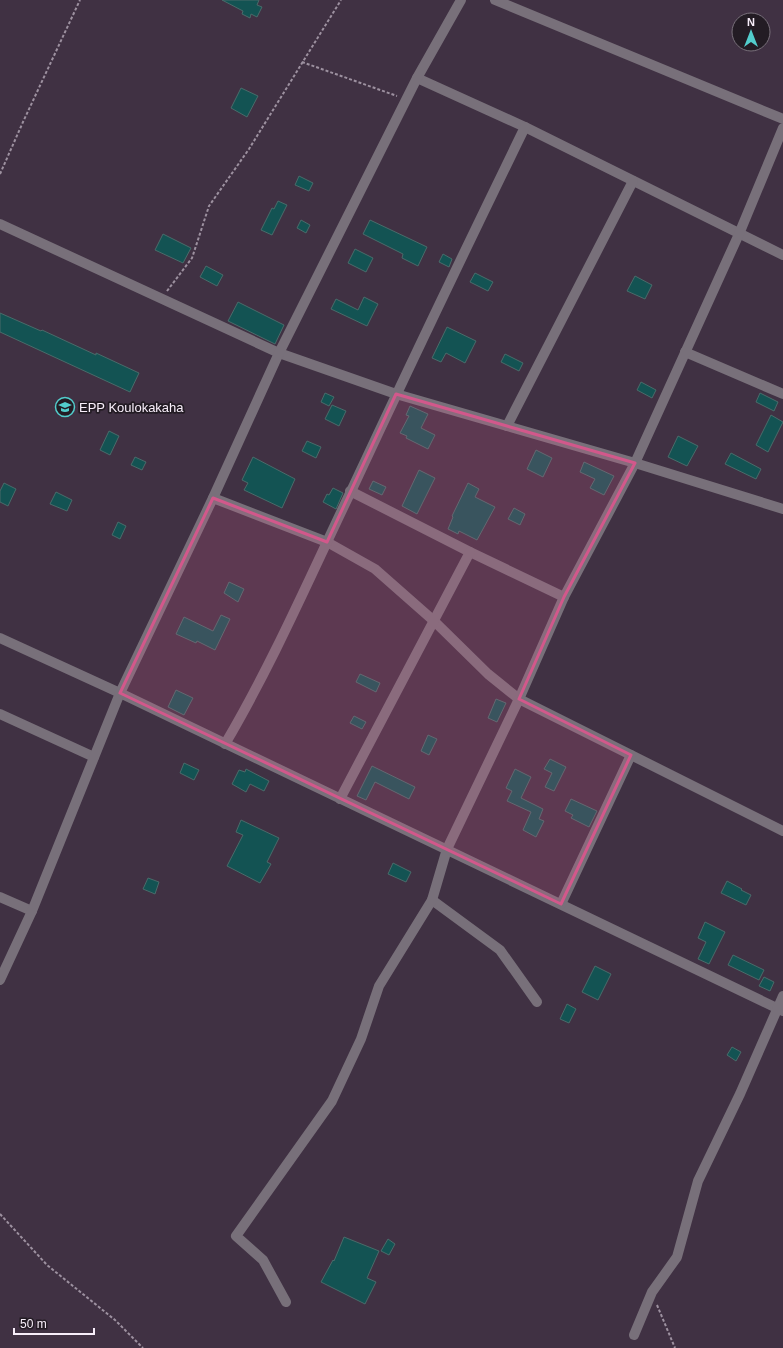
<svg xmlns="http://www.w3.org/2000/svg" width="783" height="1348" font-family="Arial,sans-serif">
	<style>
		.building { fill: #135353; stroke: #4a6b6a }
		.lines { fill: none; stroke-linecap: round; stroke-linejoin: round }
		.path { stroke: #9d91a0; stroke-width: 2; stroke-dasharray: 3 2; stroke-linecap: butt }
		.street { stroke: #78707a; stroke-width: 10 }
		.marked { fill: #d2588b; fill-opacity: 0.2; stroke: #d2588b; stroke-width: 3; stroke-linejoin: round }
		.labels { text-anchor: middle; stroke-width: 3.5; stroke-linejoin: round; paint-order: stroke }
		.poi-label { font-size: 13px; fill: #f8eefa; stroke: #231c24; text-anchor: start }
	</style>
	<rect width="100%" height="100%" fill="#403143"/>
	<!-- building -->
	<g class="building">
		<path d="M222 0H259L257 5 262 7 257 17 251 14 250 18 242 14 243 11Z"/>
		<path d="M241 88 258 96 247 117 231 108Z"/>
		<path d="M299 176 313 183 309 191 295 185Z"/>
		<path d="M278 201 287 205 272 235 261 230 272 208 274 209Z"/>
		<path d="M301 220 310 225 306 233 297 228Z"/>
		<path d="M370 220 427 247 418 266 402 258 403 254 363 234Z"/>
		<path d="M163 234 191 248 183 263 155 250Z"/>
		<path d="M355 249 373 258 366 272 348 263Z"/>
		<path d="M443 254 452 259 449 267 439 262Z"/>
		<path d="M206 266 223 275 217 286 200 277Z"/>
		<path d="M475 273 493 282 488 291 470 282Z"/>
		<path d="M635 276 652 285 645 299 627 291Z"/>
		<path d="M364 297 378 304 367 326 331 309 336 299 358 310Z"/>
		<path d="M238 302 284 325 275 344 228 321Z"/>
		<path d="M0 313 41 331 42 330 96 355V353L139 373 130 392 0 332Z"/>
		<path d="M447 327 476 341 465 363 446 353 441 362 432 358Z"/>
		<path d="M505 354 523 363 519 371 501 362Z"/>
		<path d="M641 382 656 390 652 398 637 390Z"/>
		<path d="M325 393 334 397 329 406 321 402Z"/>
		<path d="M760 393 778 402 774 411 756 402Z"/>
		<path d="M332 405 346 411 339 426 325 419Z"/>
		<path d="M410 406 428 414 421 428 435 435 428 449 406 438 407 436 400 433 409 416 406 415Z"/>
		<path d="M771 415 783 422 768 452 756 445Z"/>
		<path d="M109 431 119 436 110 455 100 450Z"/>
		<path d="M678 436 698 446 687 466 668 457Z"/>
		<path d="M307 441 321 447 316 458 302 451Z"/>
		<path d="M536 450 552 458 543 477 527 469Z"/>
		<path d="M731 453 761 469 756 479 725 464Z"/>
		<path d="M135 457 146 462 142 470 131 465Z"/>
		<path d="M253 457 295 479 282 508 244 490 248 483 242 480Z"/>
		<path d="M584 462 614 476 604 495 590 488 595 479 580 472Z"/>
		<path d="M419 470 435 478 417 514 402 506Z"/>
		<path d="M373 481 386 487 382 495 369 489Z"/>
		<path d="M4 483 16 489 8 506 0 502V491Z"/>
		<path d="M468 483 479 489 475 497 495 507 477 540 459 531 458 534 448 529 453 517 452 516Z"/>
		<path d="M333 488 343 493 336 509 323 502 327 494 329 495Z"/>
		<path d="M56 492 72 500 67 511 50 504Z"/>
		<path d="M514 508 525 514 520 525 508 519Z"/>
		<path d="M118 522 126 526 120 539 112 535Z"/>
		<path d="M229 582 244 589 238 602 224 593Z"/>
		<path d="M221 615 230 619 215 650 197 641 196 643 176 634 184 617 213 631Z"/>
		<path d="M360 674 380 683 376 692 356 682Z"/>
		<path d="M176 690 193 698 184 715 168 707Z"/>
		<path d="M496 699 506 703 497 722 488 718Z"/>
		<path d="M354 716 366 722 362 729 350 723Z"/>
		<path d="M428 735 437 739 429 755 421 751Z"/>
		<path d="M550 759 566 767 554 791 545 787 552 773 544 769Z"/>
		<path d="M184 763 199 770 194 780 180 773Z"/>
		<path d="M372 766 415 787 409 799 375 782 366 800 357 796Z"/>
		<path d="M246 769 269 781 264 791 250 784 246 792 232 784 239 770 245 772Z"/>
		<path d="M515 769 531 777 521 798 543 809 539 819 544 821 536 837 523 830 531 812 507 801 512 791 506 788Z"/>
		<path d="M571 799 597 811 589 827 571 818 573 815 565 811Z"/>
		<path d="M241 820 279 838 267 862 271 864 260 883 227 866 243 835 236 832Z"/>
		<path d="M393 863 411 872 406 882 388 874Z"/>
		<path d="M148 878 159 882 155 894 143 889Z"/>
		<path d="M727 881 742 889 741 890 751 895 746 905 721 893Z"/>
		<path d="M705 922 725 932 709 964 698 959 706 942 698 938Z"/>
		<path d="M733 955 764 970 759 980 728 965Z"/>
		<path d="M595 966 611 974 598 1000 582 992Z"/>
		<path d="M764 977 774 982 770 991 759 986Z"/>
		<path d="M567 1004 576 1009 569 1023 560 1019Z"/>
		<path d="M732 1047 741 1052 736 1061 727 1055Z"/>
		<path d="M344 1237 379 1251 367 1278 376 1282 365 1304 321 1282 333 1260 334 1261Z"/>
		<path d="M388 1239 395 1244 389 1255 381 1251Z"/>
	</g>
	<g class="lines">
		<!-- path -->
		<g class="path">
			<path d="M302 62 397 96"/>
			<path d="M0 174 23 122 80 0"/>
			<path d="M167 291 192 258 209 206 249 149 341 0"/>
			<path d="M0 1214 47 1265 115 1320 143 1348"/>
			<path d="M657 1305 675 1348"/>
		</g>
		<!-- street -->
		<g class="street">
			<path d="M495 0 783 119"/>
			<path d="M417 78 525 127 783 255"/>
			<path d="M0 224 279 353 396 394 635 463 783 509"/>
			<path d="M685 352 783 394"/>
			<path d="M507 426 633 181"/>
			<path d="M350 491 470 552 564 597"/>
			<path d="M213 498 327 542 375 569 434 621 488 674 519 699 783 831"/>
			<path d="M0 638 120 693 783 1011"/>
			<path d="M0 714 94 757"/>
			<path d="M225 744C274 661 312 572 354 485 410 365 467 246 525 127"/>
			<path d="M340 799 470 552"/>
			<path d="M0 897 32 911"/>
			<path d="M432 900 500 950 537 1002"/>
			<path d="M561 904 631 755"/>
			<path d="M0 980 32 911 120 693 213 498 279 353 417 78 461 0"/>
			<path d="M286 1302 263 1260 236 1236 332 1101 361 1039 379 986 432 900 447 849 519 699 564 597 635 463 739 234 783 128"/>
			<path d="M634 1335 652 1292 677 1257 698 1181 740 1094 783 996"/>
		</g>
	</g>
	<!-- marked area -->
	<path class="marked" d="M396 394 635 463 564 597 519 699 631 755 561 904 120 693 213 498 327 542Z"/>
	<!-- icons -->
	<defs>
		<symbol id="school-ring" viewBox="-11 -11 22 22"><circle r="9.5" fill="#231c24" stroke="#52cdcc" stroke-width="1.5"/><path d="M0-5L7-2L0 1L-7-2ZM-4 1L0 2.5L4 1V4Q0 6-4 4Z" fill="#52cdcc"/></symbol>
	</defs>
	<g fill-rule="evenodd">
		<use href="#school-ring" x="54" y="396" width="22" height="22"/>
	</g>
	<g class="labels">
		<!-- poi labels -->
		<g class="poi-label">
			<text x="79" y="412">EPP Koulokakaha</text>
		</g>
	</g>
	<!-- north arrow -->
	<g transform="translate(751 32)"><circle r="19" fill="#231c24" stroke="#78707a"/>
	<path d="M0-3L7 15L0 10L-7 15Z" fill="#52cdcc"/>
	<text y="-6" font-size="11" font-weight="bold" text-anchor="middle" fill="#f8eefa">N</text>
	</g>
	<!-- scale -->
	<path d="M14 1328v6h80v-6" fill="none" stroke="#f8eefa" stroke-width="2"/>
	<text x="20" y="1328" font-size="12" fill="#f8eefa" stroke="#231c24" stroke-width="3" paint-order="stroke">50 m</text>
</svg>
